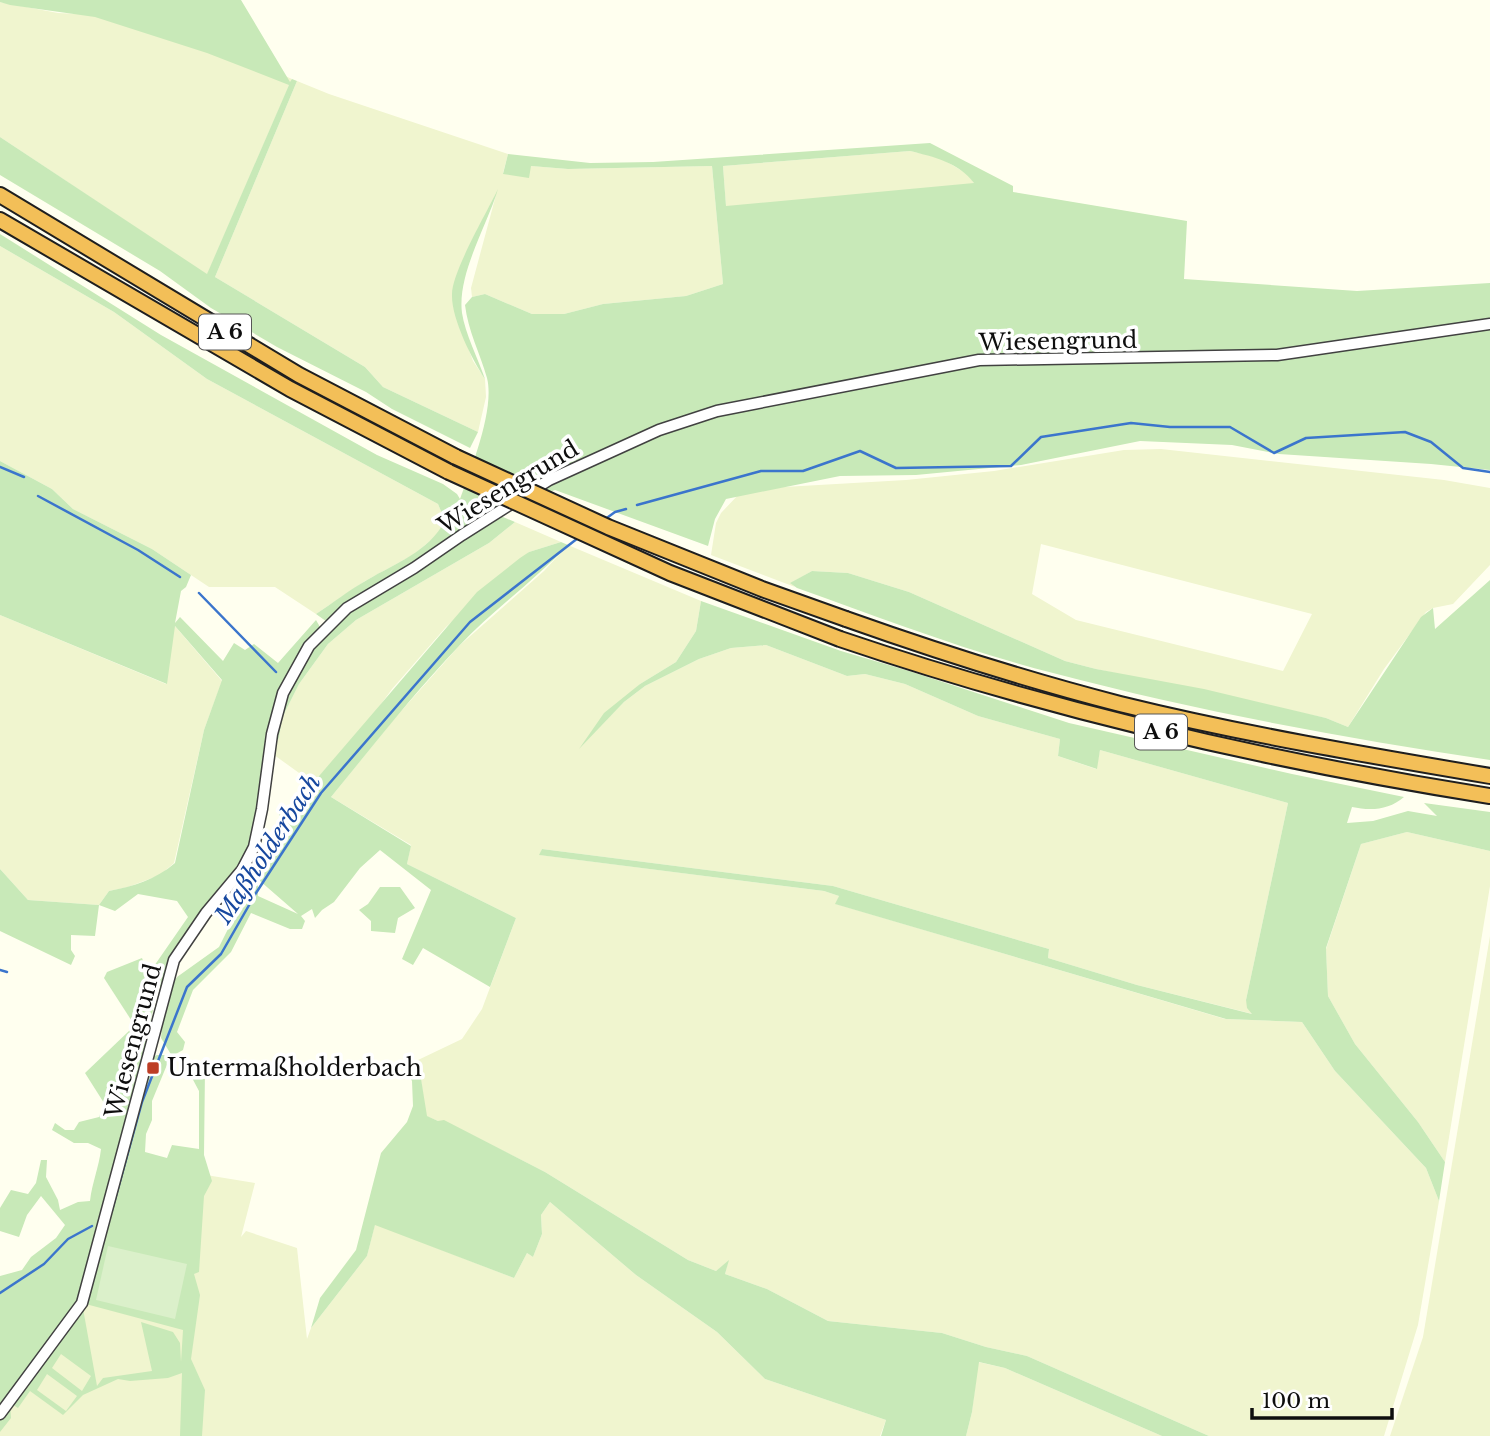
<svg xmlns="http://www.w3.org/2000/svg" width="1490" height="1436" font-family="'Libre Baskerville',serif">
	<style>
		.farmland { fill: #f0f5cf; fill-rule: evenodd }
		.green { fill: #c8e9b8; fill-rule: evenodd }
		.pitch { fill: #dbf0ca }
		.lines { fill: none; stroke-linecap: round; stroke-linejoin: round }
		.stream { stroke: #3b75cc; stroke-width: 2.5 }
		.tertiary-casing { stroke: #414141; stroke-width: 13 }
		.motorway-casing { stroke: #1f1f1f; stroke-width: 18 }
		.tertiary { stroke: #fff; stroke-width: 10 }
		.motorway { stroke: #f3bf58; stroke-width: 14 }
		.motorway-bridge-casing { stroke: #1f1f1f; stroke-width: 18; stroke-linecap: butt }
		.motorway-bridge { stroke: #f3bf58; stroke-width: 14 }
		.poi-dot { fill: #bd3e26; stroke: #fff; stroke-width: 2.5 }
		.labels { text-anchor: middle; stroke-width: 7; stroke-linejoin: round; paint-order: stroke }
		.shield { fill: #fff; stroke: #565656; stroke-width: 2 }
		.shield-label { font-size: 21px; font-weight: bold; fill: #0e0e0e }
		.street-label { font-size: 23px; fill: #0e0e0e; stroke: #fff }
		.poi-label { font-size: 23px; fill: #0e0e0e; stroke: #fff; text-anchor: start }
		.water-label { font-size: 24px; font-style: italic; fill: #17489f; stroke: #fff }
	</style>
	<rect width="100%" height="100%" fill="#ffffef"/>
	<!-- farmland -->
	<g class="farmland">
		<path d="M0 2 58 13 121 16 209 43 292 79 207 275 0 137Z"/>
		<path d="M297 81 329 94 508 154 503 173 531 166 568 169 712 166 723 284 686 296 603 304 564 314H532L485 294 472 297 471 288 496 195 458 272 456 315 473 361 485 379 486 397 478 432 383 387 365 367 215 277Z"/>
		<path d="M910 151 941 158 967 174 975 184 726 207 723 166Z"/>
		<path d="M0 246 114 312 207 379 438 504 445 521 436 536 413 555 365 581 316 614 275 587H209L152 549 73 509 52 489 0 461Z"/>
		<path d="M1161 449 1444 480 1490 488V565L1453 604 1433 608 1426 612 1384 669 1348 727 1326 718 1096 669 1065 661 909 592 848 573 812 571 791 583 795 587 711 555 716 523 721 513 740 493 751 489 906 480 994 471 1124 450ZM1041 544 1312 614 1283 671 1076 620 1032 594Z"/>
		<path d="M515 522 561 542 529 552 446 627 392 689 368 722 313 783 270 752 279 738 282 718 299 684 328 644 356 620 489 543Z"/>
		<path d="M568 545 701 601 696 631 676 662 640 684 584 743 624 702 645 686 699 659 731 648 766 645 847 676 865 674 905 684 978 716 1060 739 1058 756 1096 769 1100 750 1288 803 1246 1000 1253 1014 1137 985 1048 958 1049 949 833 886 542 849 540 855 824 891 839 896 836 904 1225 1019 1302 1022 1335 1071 1426 1168 1439 1201 1418 1325 1384 1436H1209L1027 1356 986 1347 942 1333 828 1321 767 1289 725 1274 728 1262 716 1271 688 1260 545 1172 444 1121H438L426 1116 418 1060 462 1039 482 1009 516 918 407 864 411 845 331 797 395 718 459 646 544 571Z"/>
		<path d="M0 615 166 684 174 625 222 681 204 730 174 863 160 875 128 887 109 891 99 905 28 900 0 869Z"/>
		<path d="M1407 832 1490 851V886L1445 1162 1418 1122 1355 1044 1328 996 1326 949 1361 844Z"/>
		<path d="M1490 936V1436H1390L1423 1337Z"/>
		<path d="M200 1174 255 1183 241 1237 246 1231 297 1248 307 1339 311 1328 367 1256 375 1224 514 1278 527 1253 533 1257 542 1234 541 1215 550 1202 636 1275 717 1332 765 1379 886 1420 880 1436H0V1406L77 1293 178 1323Z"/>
		<path d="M978 1362 1005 1368 1162 1436H966L972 1412Z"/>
	</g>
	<!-- green -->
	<g class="green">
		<path d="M0 0H241L290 82 292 79 297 81 215 277 365 367 383 387 478 432 470 448 392 409 366 392 277 347 211 308 160 271 0 175V137L207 274 289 85 207 53 95 17 10 5 0 2Z"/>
		<path d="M930 143 1013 186V192L1187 221 1184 279 1357 291 1490 283V470L1431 464 1279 454 1232 445 1140 441 1021 465 916 475 840 476 726 499 715 519 708 546 555 490 499 512 503 517 515 522 489 543 356 620 328 644 299 684 282 718 279 738 270 752 254 847 174 960 166 991 177 977 219 947 229 927 240 884 258 883V896L298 914 252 874 263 872 289 830 279 815 281 808 299 811 313 783 477 592 520 558 529 552 561 542 568 545C534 581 493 610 459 646 413 694 373 746 331 797L411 846 407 864 516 918 490 987 423 948 413 965 402 959 431 890 380 850 360 868 334 902 322 910 315 918 312 909 301 916 305 921 302 929H290L251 913 231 952 193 990 177 1032 185 1042 183 1050 172 1056 161 1038 165 993 158 984 152 969 188 917 177 901 138 894 115 911 99 905 95 936 71 935V950L75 956 71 965 0 931V869L28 900 99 905 109 891C134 886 155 880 175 863L204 730 222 680 175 626 167 684 0 615V461L52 489 73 509 152 549 191 575 186 587 181 591 175 623 180 617 223 661 234 643 245 650 254 644 278 663 316 620 320 627 311 642 330 624 316 614C333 603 349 590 367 580 396 563 428 552 445 521L438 504 207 379 114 312 0 246V234L161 335 377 455 443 484 457 494 460 499C471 469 495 409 487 378 480 353 468 331 465 305L472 297 485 294 532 314H564L603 304 686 296 723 284 712 166 568 169 531 166 529 178 503 174 508 154 590 163 653 162ZM910 151C934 157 958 162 974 183L726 206 723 166Z"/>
		<path d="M498 189C487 226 457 274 462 313 465 333 478 359 485 379 472 359 451 318 452 294 452 272 487 212 498 189Z"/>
		<path d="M812 571 848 573 909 592 1065 661 1096 669 1204 689 1326 718 1348 727 1421 617 1433 608 1435 629 1490 580V760C1343 738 1197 711 1053 673 966 651 881 618 797 588L790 583Z"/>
		<path d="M701 601 841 651 909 671 1069 723 1292 774 1404 797C1389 810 1371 811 1352 807L1347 823 1373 821 1408 811 1437 816 1424 803 1490 812V851L1407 832 1361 844 1326 948 1328 996 1355 1044 1418 1122 1445 1162 1439 1201 1426 1168 1335 1071 1302 1022 1226 1019 835 904 839 896 824 891 539 855 542 849 833 886 1049 949 1048 958 1137 985 1252 1014 1247 1008 1246 1000 1288 803 1100 750 1097 769 1058 756 1060 739 978 716 905 684 865 674 847 676 766 645 731 648 699 659 645 686 624 702 579 749 604 713 640 684 676 662 696 631Z"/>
		<path d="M380 887H400L415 908 398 918 395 933 371 931V921L359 910 368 904Z"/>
		<path d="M142 958 156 996 149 1028 143 1030 135 1026 104 978 107 972Z"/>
		<path d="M130 1030 150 1044 147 1059 157 1055H171L152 1101V1120L146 1134 145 1152 167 1158 172 1145 199 1149V1091L191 1076 189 1062 205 1069 204 1155 212 1181 204 1196 199 1272 194 1274 200 1295 191 1359 205 1390 202 1436H180L182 1373 168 1378 130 1381 118 1379 83 1395 63 1415 30 1391 18 1408 10 1403 11 1418 0 1432V1276L22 1270 31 1257 56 1238 65 1225 41 1196 27 1215 19 1237 0 1231V1208L11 1190 28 1194 36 1183 41 1160H47L46 1177 58 1200 60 1210 78 1202 90 1201C92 1183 99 1167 101 1149L88 1143H74L52 1130 55 1123 65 1130H74L79 1122 99 1117 104 1103 85 1073ZM82 1303 183 1330 181 1362 180 1343 173 1332 141 1322 152 1371 103 1378 97 1386ZM61 1354 91 1376 82 1391 52 1368ZM47 1374 77 1396 66 1411 37 1390Z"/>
		<path d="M418 1060 427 1116 438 1121 444 1120 545 1172 688 1260 716 1271 729 1260 725 1274 767 1289 828 1321 942 1333 986 1347 1027 1356 1209 1436H1162L1005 1368 979 1362 972 1412 966 1436H881L886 1420 765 1379 717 1332 636 1275 550 1202 541 1215 542 1234 533 1257 527 1253 514 1278 375 1225 367 1256 311 1328 320 1298 356 1250 381 1153 407 1122 413 1106 412 1081 404 1066Z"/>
	</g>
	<!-- pitch -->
	<path class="pitch" d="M108 1246 187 1264 175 1319 96 1300Z"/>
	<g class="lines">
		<!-- stream -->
		<g class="stream">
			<path d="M0 467 24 477"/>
			<path d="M38 496 138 550 180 577"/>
			<path d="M637 505 761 471H803L860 451 896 468 1011 466 1041 437 1131 423 1170 427H1230L1274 453 1306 438 1405 432 1431 442 1463 468 1490 472"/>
			<path d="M604 520 615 512 626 509"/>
			<path d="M199 593 276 672"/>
			<path d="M0 970 7 972"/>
			<path d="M112 1210 142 1102 187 987 221 954 256 893 321 793 470 622 578 538"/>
			<path d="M0 1293 44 1264 68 1239 92 1226"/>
		</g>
		<defs>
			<path id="tertiary" d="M0 1414 82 1303 174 960 206 913 242 870 254 847 262 809 272 734 283 693 309 646 347 608 414 568 462 535 549 480 659 430 717 411 979 360 1277 355 1490 324"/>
			<g id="motorway">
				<path d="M0 195 299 375 456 457"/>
				<path d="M0 220 290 389 449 472"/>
				<path d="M846 619C936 651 1027 680 1120 704 1242 734 1366 755 1490 776"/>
				<path d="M840 639C1052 711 1268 761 1490 796"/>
			</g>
		</defs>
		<!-- tertiary casing -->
		<use href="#tertiary" class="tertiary-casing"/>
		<!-- motorway casing -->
		<use href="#motorway" class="motorway-casing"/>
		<!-- tertiary -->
		<use href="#tertiary" class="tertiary"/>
		<!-- motorway -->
		<use href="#motorway" class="motorway"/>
		<defs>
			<g id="motorway-bridge">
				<path d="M456 457 608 527 762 589 846 619"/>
				<path d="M449 472 670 573 840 639"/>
			</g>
		</defs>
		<!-- motorway-bridge casing -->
		<use href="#motorway-bridge" class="motorway-bridge-casing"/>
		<!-- motorway-bridge -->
		<use href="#motorway-bridge" class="motorway-bridge"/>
	</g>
	<!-- markers -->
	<rect class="poi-dot" x="146" y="1061" width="14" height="14" rx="3.5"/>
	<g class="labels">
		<!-- shield labels -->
		<g class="shield">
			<rect x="199" y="314.5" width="52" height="35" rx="5"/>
			<rect x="1135" y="714.5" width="52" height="35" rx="5"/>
		</g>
		<g class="shield-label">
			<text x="225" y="339">A 6</text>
			<text x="1161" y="739">A 6</text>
		</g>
		<!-- street labels -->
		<g class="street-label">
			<text transform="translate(1058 341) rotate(-1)" y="8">Wiesengrund</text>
			<text transform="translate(508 487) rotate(-31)" y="8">Wiesengrund</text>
			<text transform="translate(133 1041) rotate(-75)" y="8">Wiesengrund</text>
		</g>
		<!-- poi labels -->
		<g class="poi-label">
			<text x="167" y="1076">Untermaßholderbach</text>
		</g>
		<!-- water labels -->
		<g class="water-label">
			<text transform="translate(268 849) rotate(-57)" y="8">Maßholderbach</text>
		</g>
	</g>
	<!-- scale -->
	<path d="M1252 1408v10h140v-10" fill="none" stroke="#0e0e0e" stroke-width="3.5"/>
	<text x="1262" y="1408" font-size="21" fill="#0e0e0e" stroke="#ffffff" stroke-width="5" paint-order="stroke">100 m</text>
</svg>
